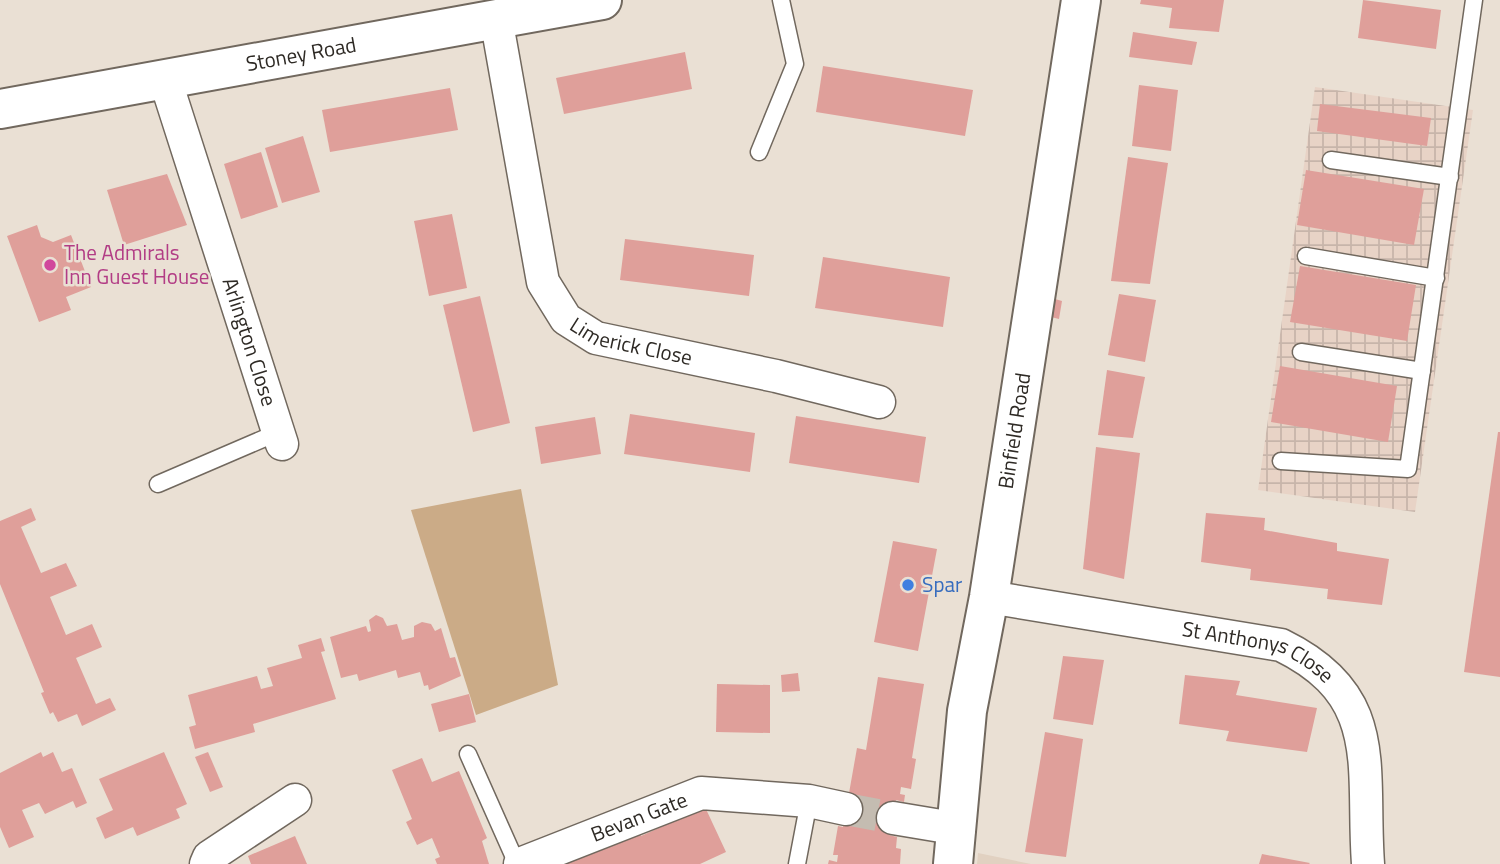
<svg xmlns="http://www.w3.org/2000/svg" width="1500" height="864" font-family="'Titillium Web',sans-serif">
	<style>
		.built { fill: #e1d1c1 }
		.industrial { fill: url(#industrial-grid) }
		.green { fill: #cbab87 }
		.building { fill: #df9f9a }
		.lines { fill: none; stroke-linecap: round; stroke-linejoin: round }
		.street-tunnel { stroke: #c4bcb1; stroke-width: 32; stroke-dasharray: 32 16; stroke-linecap: butt }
		.lane-casing { stroke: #71685e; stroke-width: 19 }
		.street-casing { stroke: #71685e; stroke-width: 35 }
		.secondary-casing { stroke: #71685e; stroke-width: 42 }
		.lane { stroke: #fff; stroke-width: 16 }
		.street { stroke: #fff; stroke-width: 32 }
		.secondary { stroke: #fff; stroke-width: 38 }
		.hotel-dot { fill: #d1479c; stroke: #eae0d4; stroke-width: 2.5 }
		.shop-dot { fill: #3f7fe0; stroke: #eae0d4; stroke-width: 2.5 }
		.labels { text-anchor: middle; stroke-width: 5; stroke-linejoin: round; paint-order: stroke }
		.street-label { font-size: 21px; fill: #2e2a25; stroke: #eae0d4 }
		.hotel-label { font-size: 21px; fill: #b23c85; stroke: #eae0d4; text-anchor: start }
		.shop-label { font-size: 21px; fill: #366cbe; stroke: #eae0d4; text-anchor: start }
	</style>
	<defs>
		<pattern id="industrial-grid" width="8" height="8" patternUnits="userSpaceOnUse" patternTransform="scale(1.75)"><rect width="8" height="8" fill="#e8d3c6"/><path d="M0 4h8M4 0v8" fill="none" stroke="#c7b5aa"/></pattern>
	</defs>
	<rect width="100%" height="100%" fill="#eae0d4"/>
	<!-- built -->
	<path class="built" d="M978 853 1031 864H977Z"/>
	<!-- industrial -->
	<path class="industrial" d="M1315 87 1473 110 1415 512 1258 490Z"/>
	<!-- green -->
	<path class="green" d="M521 489 558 685 476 715 411 510Z"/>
	<!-- building -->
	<g class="building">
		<path d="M1141 0H1224L1219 32 1169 28 1172 8 1140 4Z"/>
		<path d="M1363 0 1441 10 1436 49 1358 38Z"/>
		<path d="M1133 32 1197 42 1192 65 1129 57Z"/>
		<path d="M685 52 692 89 564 114 556 78Z"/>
		<path d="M823 66 973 90 965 136 816 112Z"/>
		<path d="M1139 85 1178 90 1171 151 1132 146Z"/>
		<path d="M450 88 458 130 330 152 322 110Z"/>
		<path d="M1320 104 1431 118 1427 146 1317 131Z"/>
		<path d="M303 136 320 192 282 203 265 148Z"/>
		<path d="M261 152 278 207 241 219 224 164Z"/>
		<path d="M1128 157 1168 163 1150 284 1111 281Z"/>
		<path d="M1306 170 1424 189 1414 245 1297 225Z"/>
		<path d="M167 174 187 225 124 245 107 190Z"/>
		<path d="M452 214 467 288 429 296 414 221Z"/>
		<path d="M37 225 41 237 53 242 71 235 91 287 66 297 71 310 39 322 7 236Z"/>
		<path d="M625 239 754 255 749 296 620 280Z"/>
		<path d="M823 257 950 277 943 327 815 308Z"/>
		<path d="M1300 266 1416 285 1407 341 1290 322Z"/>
		<path d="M1119 294 1156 300 1145 362 1108 355Z"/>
		<path d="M480 296 510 423 473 432 443 305Z"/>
		<path d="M1055 299 1062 301 1059 319 1051 317Z"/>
		<path d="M1280 366 1397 386 1388 442 1271 422Z"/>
		<path d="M1107 370 1145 377 1133 438 1098 435Z"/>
		<path d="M630 414 755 433 750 472 624 454Z"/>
		<path d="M796 416 926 437 919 483 789 463Z"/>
		<path d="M595 417 601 454 541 464 535 427Z"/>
		<path d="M1498 432H1500V677L1464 672Z"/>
		<path d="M1096 447 1140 453 1124 579 1083 569Z"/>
		<path d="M31 508 36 520 21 527 41 573 66 563 77 586 50 597 66 635 92 624 102 647 76 658 96 704 110 698 116 710 82 726 77 714 58 722 53 712 50 714 41 693 44 692 0 584V521Z"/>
		<path d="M1206 513 1265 518 1264 530 1337 543V551L1389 559 1382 605 1327 599 1328 589 1250 580 1251 569 1201 562Z"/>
		<path d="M893 541 937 549 918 651 874 642Z"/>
		<path d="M376 615 383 618 387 626 397 624 402 640 414 637V626L422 622 431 624 435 631 441 628 450 658 455 657 461 676 429 690 428 685 424 686 420 672 398 678 396 670 359 681 357 674 341 678 330 637 366 626 368 632 371 631 369 620Z"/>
		<path d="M321 638 325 651 321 652 336 699 253 724 255 732 195 749 189 727 196 725 188 695 257 676 261 689 273 686 267 668 302 658 298 645Z"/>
		<path d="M1063 656 1104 660 1093 725 1053 719Z"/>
		<path d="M798 673 800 691 782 692 781 675Z"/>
		<path d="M1185 675 1240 681 1236 695 1317 708 1307 752 1226 741 1229 731 1179 724Z"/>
		<path d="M878 677 924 684 912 758 916 759 911 789 901 787 900 794 905 795 904 802 896 800 889 835 897 837 896 848 901 849 900 864H828L829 860 837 862 838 855H833L838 826 843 827 857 748 866 750Z"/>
		<path d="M717 684 770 685V733L716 732Z"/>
		<path d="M469 694 476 722 439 732 431 704Z"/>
		<path d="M1045 732 1083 739 1066 857 1025 852Z"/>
		<path d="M41 752 43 757 53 752 62 772 72 768 87 803 76 808 73 801 45 814 39 803 22 810 34 837 9 848 0 827V773Z"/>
		<path d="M164 752 187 804 176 809 180 818 137 836 133 827 105 839 96 818 113 810 99 779Z"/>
		<path d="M208 752 223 787 210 792 195 757Z"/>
		<path d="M422 758 432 782 459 771 487 838 482 841 489 864H437L435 859 440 857 432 838 417 845 406 822 412 819 392 770Z"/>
		<path d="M705 807 726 852 700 864H559L638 831 641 836Z"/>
		<path d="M295 836 307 864H251L248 856Z"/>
		<path d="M1262 854 1310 863 1309 864H1259Z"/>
	</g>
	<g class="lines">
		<!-- street-tunnel -->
		<path class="street-tunnel" d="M846 809 893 818"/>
		<defs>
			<g id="lane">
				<path d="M759 152 795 64 781 0"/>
				<path d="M1331 160 1450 177"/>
				<path d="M1306 256 1436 278"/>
				<path d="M1301 352 1422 371"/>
				<path d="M1281 461 1408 469 1474 0"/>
				<path d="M158 484 279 432"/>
				<path d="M468 754 517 864"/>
				<path d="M797 864 809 801"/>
			</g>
			<g id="street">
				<path id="s1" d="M496 18 543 282 566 319 596 338 776 376 879 402"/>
				<path id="s2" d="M165 79 282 444"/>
				<path id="s3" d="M989 597 1281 645C1385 696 1361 766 1368 864"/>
				<path d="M893 818 959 829"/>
				<path d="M206 864 209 857 295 800"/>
				<path id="s4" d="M520 864 701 793 809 801 846 809"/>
			</g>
			<g id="secondary">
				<path id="s5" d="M0 109 602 0"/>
				<path id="s6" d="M953 864 967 711 989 597 1081 0"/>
			</g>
		</defs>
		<!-- lane casing -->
		<use href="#lane" class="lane-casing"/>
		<!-- street casing -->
		<use href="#street" class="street-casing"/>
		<!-- secondary casing -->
		<use href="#secondary" class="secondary-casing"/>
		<!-- lane -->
		<use href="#lane" class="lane"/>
		<!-- street -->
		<use href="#street" class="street"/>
		<!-- secondary -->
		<use href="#secondary" class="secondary"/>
	</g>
	<!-- markers -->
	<circle class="hotel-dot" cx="50" cy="265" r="7"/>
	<circle class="shop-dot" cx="908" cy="585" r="7"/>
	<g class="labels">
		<!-- street labels -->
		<g class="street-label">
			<text dy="7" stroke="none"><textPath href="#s5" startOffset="306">Stoney Road</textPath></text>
			<text dy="7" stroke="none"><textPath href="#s1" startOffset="382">Limerick Close</textPath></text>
			<text dy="7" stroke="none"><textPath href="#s2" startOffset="276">Arlington Close</textPath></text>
			<text dy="7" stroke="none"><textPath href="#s6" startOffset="438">Binfield Road</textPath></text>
			<text dy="7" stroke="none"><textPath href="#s3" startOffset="276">St Anthonys Close</textPath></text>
			<text dy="7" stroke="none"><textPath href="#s4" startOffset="128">Bevan Gate</textPath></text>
		</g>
		<!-- hotel labels -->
		<g class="hotel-label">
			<text x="64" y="260">The Admirals<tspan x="64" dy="24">Inn Guest House</tspan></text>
		</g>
		<!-- shop labels -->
		<g class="shop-label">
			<text x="922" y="592">Spar</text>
		</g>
	</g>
</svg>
